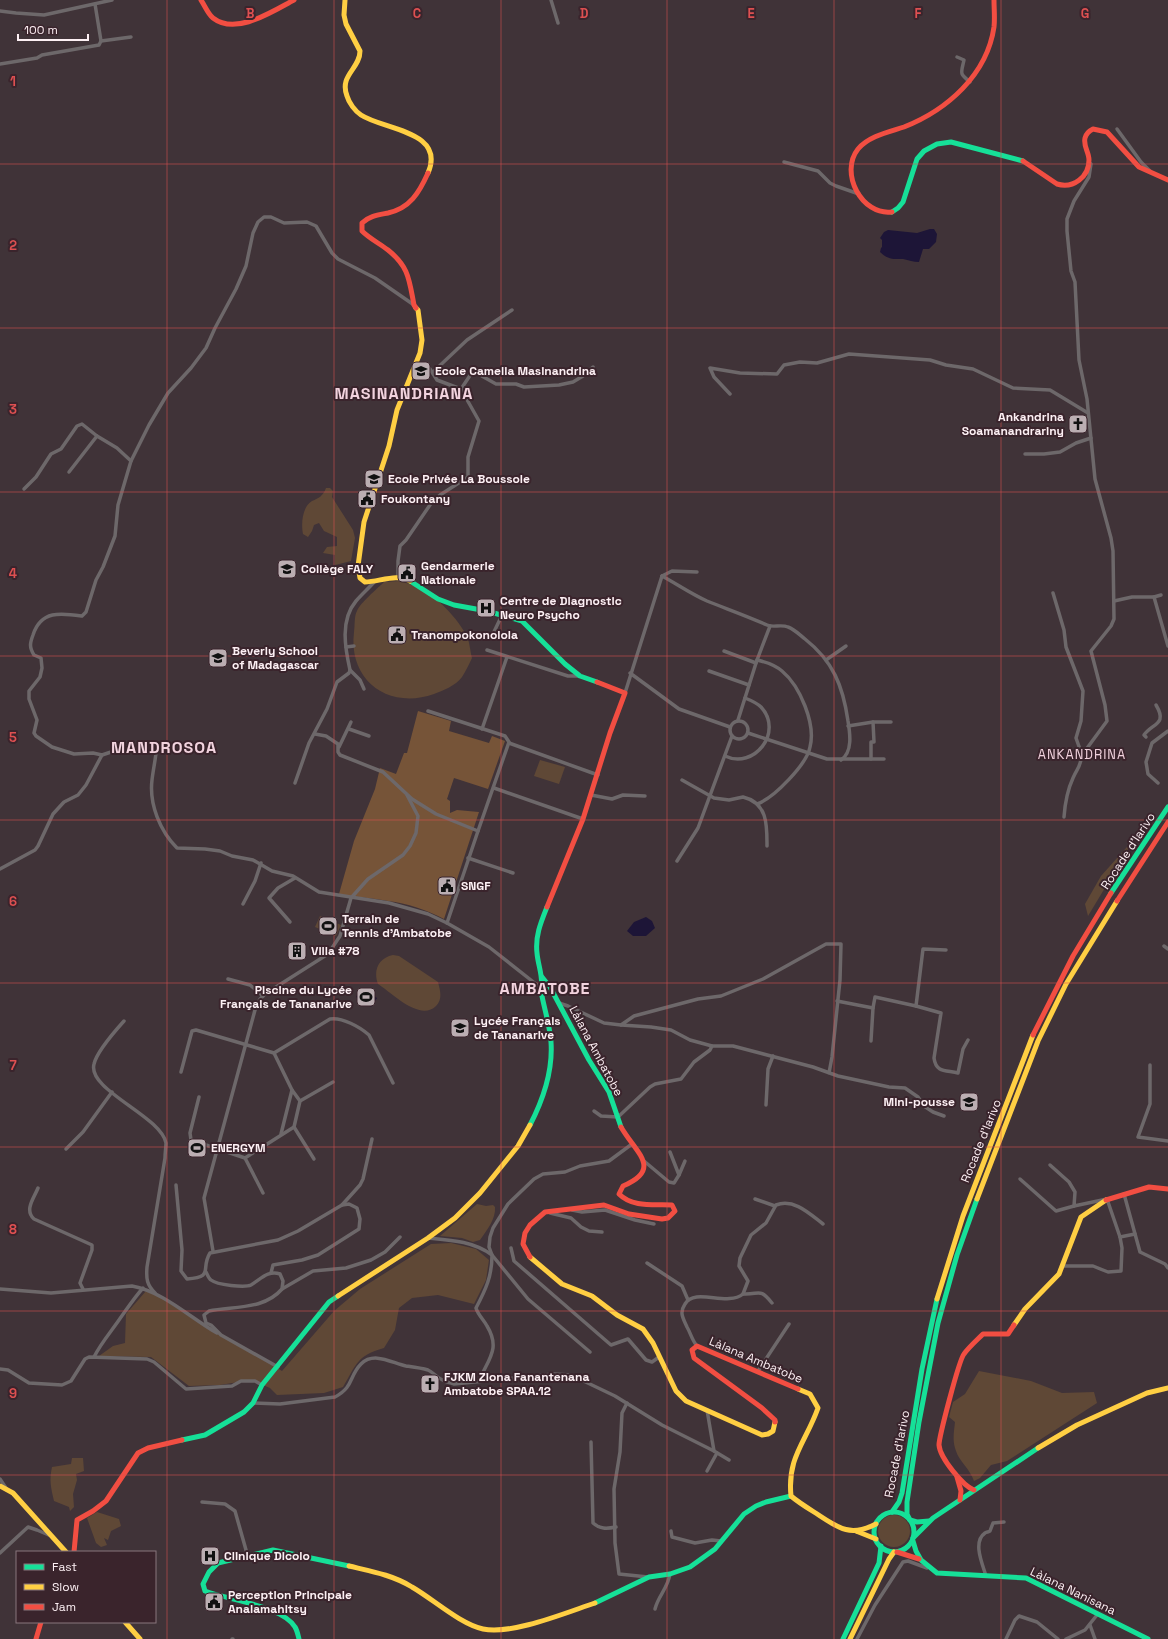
<svg xmlns="http://www.w3.org/2000/svg" width="1168" height="1639" font-family="'Space Grotesk',sans-serif">
	<style>
		.green { fill: #5f4836 }
		.forest { fill: #765438 }
		.water { fill: #1d1537 }
		.lines { fill: none; stroke-linecap: round; stroke-linejoin: round }
		.street { stroke: #6d686a; stroke-width: 3.5 }
		.fast { stroke: #16e098; stroke-width: 5 }
		.slow { stroke: #ffcf43; stroke-width: 5 }
		.jam { stroke: #f24e42; stroke-width: 5 }
		.grid { fill: none; stroke: #de5051; stroke-width: 1; stroke-opacity: 0.55 }
		.labels { text-anchor: middle; stroke-width: 4; stroke-linejoin: round; paint-order: stroke }
		.poi-label { font-size: 12px; font-weight: bold; fill: #fdf0f4; stroke: #3a242c; text-anchor: start }
		.street-label { font-size: 12px; fill: #fdf0f4; stroke: #3a242c }
		.neighbourhood-label { font-size: 13px; letter-spacing: 1px; fill: #f2d3de; stroke: #3a242c }
		.district-label { font-size: 16px; font-weight: bold; letter-spacing: 1px; fill: #f2d3de; stroke: #3a242c }
		.grid-label { font-size: 13px; text-anchor: middle; font-weight: bold; fill: #de5051; stroke: #3a242c; stroke-width: 4; stroke-linejoin: round; paint-order: stroke }
	</style>
	<rect width="100%" height="100%" fill="#403338"/>
	<!-- green -->
	<g class="green">
		<path d="M326 488H330L333 491 332 497 353 530 355 538 351 561 335 565V555L323 553 327 547 337 546V537L324 531 319 523 314 525 312 531 308 537 303 534C301 524 302 507 312 501 319 498 323 496 326 488Z"/>
		<path d="M400 581C405 583 412 584 418 587 435 595 459 619 467 637 470 643 470 651 472 658 469 664 466 671 462 677 455 686 444 690 434 694 389 710 348 681 354 632 355 626 354 616 357 611 360 603 377 589 384 582Z"/>
		<path d="M540 760 565 767 559 784 534 776Z"/>
		<path d="M1135 838 1088 916 1085 904 1101 876Z"/>
		<path d="M320 916 341 925 336 936 315 927Z"/>
		<path d="M393 955 399 956 438 982C440 990 443 999 436 1006 420 1022 392 993 378 984 373 971 378 958 393 955Z"/>
		<path d="M477 1204 486 1206 493 1205 495 1207C496 1219 487 1230 480 1240L473 1242 462 1238 440 1236Z"/>
		<path d="M451 1243 476 1249 489 1260 486 1280 474 1304 438 1295 412 1298 399 1308 395 1330 384 1348C356 1356 357 1364 343 1387L324 1393 277 1395 270 1388 251 1380 220 1385 189 1386 151 1357 99 1356 113 1346 125 1343 126 1314 146 1291 166 1300 282 1371 334 1311 360 1289 431 1244Z"/>
		<path d="M979 1371 1031 1381 1062 1393 1094 1392 1097 1403 1007 1461 991 1465 980 1478 974 1481C970 1469 959 1461 956 1451 952 1441 954 1432 955 1422L949 1417 953 1402 965 1394Z"/>
		<path d="M72 1458H83L84 1471 76 1474 77 1480 73 1494 74 1507 70 1511 69 1507 54 1501C51 1488 49 1480 52 1467L71 1464Z"/>
		<path d="M97 1512 119 1519 121 1526 111 1531 108 1540 104 1538 107 1545 101 1547 96 1543 87 1518Z"/>
		<circle cx="894" cy="1531" r="16"/>
	</g>
	<!-- forest -->
	<path class="forest" d="M418 711 451 721 449 731 489 743 492 736 505 741 488 789 454 778 447 799 450 801V813L457 810 479 812 444 919C427 910 407 903 388 901 372 898 355 897 339 894L354 841 375 789 380 768 396 774 404 753H407Z"/>
	<!-- water -->
	<g class="water">
		<path d="M930 229H934L937 234 936 242 929 249H923L919 262C913 262 909 260 903 259 894 259 888 260 880 252L881 248 882 247V240L880 238 884 232 888 230 917 233Z"/>
		<path d="M646 917 652 921 655 928 646 936H633L627 931 634 922Z"/>
		<path d="M361 988 377 998 371 1007 356 997Z"/>
	</g>
	<g class="lines">
		<!-- street -->
		<g class="street">
			<path d="M551 0 558 23"/>
			<path d="M95 4 101 41 131 37"/>
			<path d="M0 11 16 13 44 15 112 0"/>
			<path d="M957 57 964 60C961 74 959 73 970 82"/>
			<path d="M0 64 37 58 42 55 99 45 101 41"/>
			<path d="M1117 129 1141 162 1150 171"/>
			<path d="M784 162 818 171 830 183 836 186 859 194"/>
			<path d="M414 305 375 278 338 259 332 253 316 226 307 222 284 223 271 217H264L258 222 253 233 246 266 236 289 215 328 206 348 191 368 168 393 149 425 131 461 118 505 115 536 103 567 96 580 86 612 82 616C61 613 41 610 33 635 30 643 29 647 34 655L41 658 42 668 40 677 29 691V699L37 720 34 733 36 736 52 747 74 754 93 753 102 755 126 747 137 751 156 753C155 762 153 771 152 780 149 804 160 831 177 848L205 849 220 851 232 856 253 860 272 871 293 876 319 892 389 903 428 914 447 923 489 947 541 988"/>
			<path d="M416 365 430 369 437 380 461 389 473 371 496 384H516L524 387 559 385 573 382 583 376 593 367"/>
			<path d="M433 372 467 340 512 310"/>
			<path d="M730 394 714 377 710 368 740 373 777 374 784 365 800 362 817 363 849 354 930 360 946 365 973 369 1013 388 1050 390 1088 413"/>
			<path d="M1025 454H1044L1060 452 1076 443 1091 438"/>
			<path d="M69 472 97 436 117 448 131 461"/>
			<path d="M24 489 36 477 51 454 61 449 77 426 82 424 97 436"/>
			<path d="M662 576C677 584 691 594 707 601 727 609 747 616 767 625 773 628 781 624 788 627 794 629 800 635 805 639 833 661 843 686 848 721 850 733 853 752 841 760"/>
			<path d="M662 576 672 571 697 572"/>
			<path d="M398 578V561L400 546 406 540 432 502 440 495 468 477V457L479 421 461 389"/>
			<path d="M1053 593 1064 630 1066 647 1083 691 1081 721 1076 738 1082 755 1107 721 1105 705 1091 651 1111 626 1114 619 1113 551 1111 538 1095 479 1087 399 1079 360 1075 282 1071 271 1067 231V219L1074 201 1089 177 1091 164 1089 162"/>
			<path d="M1154 597 1168 646"/>
			<path d="M1114 601 1132 597H1154L1161 595"/>
			<path d="M493 634 502 615"/>
			<path d="M346 647 354 646"/>
			<path d="M487 650 568 676H580"/>
			<path d="M724 651 756 663"/>
			<path d="M826 660 846 646"/>
			<path d="M350 670 360 680 364 689"/>
			<path d="M709 671 749 685"/>
			<path d="M630 673 679 709 730 727"/>
			<path d="M625 693 662 576"/>
			<path d="M428 711 505 736 509 742 478 831"/>
			<path d="M738 720 757 660 770 626"/>
			<circle cx="739" cy="730" r="9"/>
			<path d="M848 726 873 722H891"/>
			<path d="M349 729 369 736"/>
			<path d="M482 729 507 657"/>
			<path d="M748 733 827 759H884"/>
			<path d="M315 734 326 736 338 744V752L340 755 383 772 412 799 436 814 478 831 447 923"/>
			<path d="M1146 737 1144 735C1152 723 1168 725 1156 705"/>
			<path d="M509 743 598 775"/>
			<path d="M339 747 351 722"/>
			<path d="M725 756C754 770 784 732 761 707 757 703 750 700 745 698"/>
			<path d="M871 759V742H874L873 722"/>
			<path d="M682 780 714 798 729 800 743 797C768 803 767 826 767 846"/>
			<path d="M295 783 309 743 327 709 337 682 349 673 350 670C345 648 340 620 356 601 362 594 369 588 375 581"/>
			<path d="M1158 783 1148 774 1146 762 1152 743 1168 731"/>
			<path d="M494 788 583 819"/>
			<path d="M591 795 612 799 623 795 645 796"/>
			<path d="M757 804C774 798 807 764 810 747 816 724 800 686 782 671 775 665 766 662 757 660"/>
			<path d="M1064 817C1065 803 1067 791 1073 778 1078 767 1080 768 1082 755"/>
			<path d="M468 858 513 873"/>
			<path d="M677 861 698 828 732 736"/>
			<path d="M0 869 35 850 38 846 53 814 64 802 78 795 86 785 102 755"/>
			<path d="M243 904 255 881 261 863"/>
			<path d="M290 922 269 898 278 888 295 878"/>
			<path d="M1164 946 1168 949"/>
			<path d="M228 979 250 985 263 996"/>
			<path d="M837 1001 873 1008 875 997 916 1006 923 949 946 950"/>
			<path d="M559 1003 568 1006 604 1023 621 1025"/>
			<path d="M916 1006 941 1013 934 1058C936 1073 946 1070 958 1073L963 1049 968 1040"/>
			<path d="M124 1021C115 1031 97 1051 94 1064 87 1090 161 1116 166 1143 166 1147 165 1153 165 1158L147 1267C146 1279 147 1285 155 1293"/>
			<path d="M871 1041 873 1008"/>
			<path d="M274 1053 330 1019C342 1017 360 1027 369 1035L393 1083"/>
			<path d="M1150 1065V1104L1138 1137 1168 1141"/>
			<path d="M181 1072 192 1031 196 1030 274 1053 292 1090"/>
			<path d="M829 1073 832 1057 840 980 841 944H826L763 979 721 996 698 999 634 1016 621 1025 651 1027 671 1030 690 1040 712 1046H733L813 1067 838 1076 889 1087 905 1088 918 1097 924 1106 933 1112 944 1116"/>
			<path d="M199 1097 190 1133 191 1140 245 1158 263 1193"/>
			<path d="M766 1105 768 1069 773 1056"/>
			<path d="M594 1111 601 1116 618 1117 650 1087 655 1084 681 1079 694 1062 710 1050 712 1046"/>
			<path d="M294 1127 314 1159"/>
			<path d="M281 1134 292 1090 300 1101"/>
			<path d="M66 1149 83 1132 112 1092"/>
			<path d="M670 1152 679 1175"/>
			<path d="M245 1158 294 1127 300 1101 333 1082"/>
			<path d="M644 1161 669 1182 674 1183 679 1175 685 1161"/>
			<path d="M1050 1165 1069 1182 1075 1192 1074 1206 1107 1199 1120 1237 1135 1234"/>
			<path d="M1020 1179 1056 1211 1074 1206"/>
			<path d="M176 1185 182 1250 181 1271 187 1279C215 1277 200 1269 210 1253L278 1240 298 1231 342 1205 360 1185 363 1179 372 1139"/>
			<path d="M38 1188C34 1198 24 1210 34 1219L92 1245V1250L80 1283 83 1289"/>
			<path d="M1124 1194 1140 1252 1165 1264 1168 1268"/>
			<path d="M755 1199 775 1206"/>
			<path d="M572 1210 582 1212 605 1210 635 1220 654 1224"/>
			<path d="M550 1213 571 1218 581 1227 589 1231 602 1232"/>
			<path d="M428 1238C450 1240 473 1241 492 1255 492 1276 486 1289 476 1308 478 1315 484 1320 487 1326 501 1349 488 1359 479 1381"/>
			<path d="M511 1248 514 1261 611 1345 628 1339 646 1360 652 1362 659 1357"/>
			<path d="M213 1251 204 1198 255 1010 260 999 265 994 328 954 340 936 351 898 368 879 403 855 410 846 416 833 418 816 407 795"/>
			<path d="M647 1263 682 1286 688 1300"/>
			<path d="M1062 1266H1093L1108 1272 1121 1271 1122 1248 1120 1237"/>
			<path d="M206 1272C207 1274 209 1279 211 1280 217 1285 245 1288 251 1285 261 1279 268 1270 280 1274L283 1281 282 1289C264 1310 234 1306 209 1311L204 1315 206 1323 211 1325 221 1335 278 1367"/>
			<path d="M271 1273 273 1265 302 1260 318 1255 359 1229 360 1219 357 1208 349 1204 342 1205"/>
			<path d="M0 1289 51 1293 132 1286C164 1292 189 1317 217 1333"/>
			<path d="M282 1289 313 1271 346 1268 371 1260 385 1252 400 1237"/>
			<path d="M743 1294C760 1295 759 1287 772 1303"/>
			<path d="M697 1346C692 1340 691 1334 687 1327 683 1318 679 1313 685 1304 695 1287 727 1307 743 1294L748 1281 739 1266 740 1258 751 1235 766 1223 776 1205C794 1198 810 1214 823 1224"/>
			<path d="M590 1352 528 1299 492 1255 489 1247 490 1237 493 1228 508 1204 534 1179 543 1174 565 1172 580 1166 609 1161 632 1144"/>
			<path d="M94 1357C101 1343 110 1333 119 1320 127 1309 134 1298 143 1288"/>
			<path d="M0 1369 8 1370 29 1383 62 1385 71 1381 85 1359 89 1357 147 1359 154 1362 186 1389 232 1386 241 1381H255L262 1385"/>
			<path d="M758 1371 789 1324"/>
			<path d="M253 1403 280 1404 335 1397C354 1387 349 1376 361 1364 374 1351 392 1363 406 1366 413 1367 421 1368 428 1370 433 1372 437 1378 443 1380 446 1382 451 1383 454 1384L554 1374 571 1375 615 1396 662 1425 714 1451 729 1460"/>
			<path d="M627 1403 622 1413 620 1452 614 1489 615 1543 619 1574 648 1577"/>
			<path d="M707 1410 714 1451"/>
			<path d="M591 1442 593 1523C600 1529 606 1529 616 1527"/>
			<path d="M707 1471 717 1453"/>
			<path d="M0 1479 6 1488"/>
			<path d="M202 1502 225 1504 235 1511 248 1557"/>
			<path d="M671 1531 672 1537 695 1543 712 1540 721 1541"/>
			<path d="M0 1553 28 1527 37 1530 51 1536"/>
			<path d="M986 1576C983 1565 972 1542 985 1533 986 1532 989 1532 990 1531L993 1523 1004 1522"/>
			<path d="M655 1609C658 1596 668 1588 670 1574"/>
			<path d="M1090 1625 1095 1639"/>
			<path d="M232 1639H233"/>
			<path d="M857 1639 875 1605 903 1562 908 1561 927 1568"/>
			<path d="M1006 1639 1015 1620 1019 1616 1037 1622 1058 1639"/>
			<path d="M1066 1639 1085 1630 1097 1615"/>
		</g>
		<!-- fast -->
		<g class="fast">
			<path d="M892 212 898 208 903 202 917 159 924 151 937 144 951 142 1023 161"/>
			<path d="M410 581 438 599 454 605 487 611 522 621 565 664 580 676 597 682"/>
			<path d="M1111 893 1168 807"/>
			<path d="M542 977 550 987 589 1060 609 1092 621 1127"/>
			<path d="M530 1125C543 1100 553 1071 551 1042 550 1026 544 1008 541 991 544 978 538 966 537 953 535 936 541 922 547 907"/>
			<path d="M182 1440 205 1435 244 1412 253 1403 262 1385 329 1302 338 1296"/>
			<path d="M892 1512 899 1502 902 1493 922 1369 937 1299"/>
			<circle cx="894" cy="1532" r="20"/>
			<path d="M909 1518 907 1514V1502L919 1422 938 1323 957 1255 977 1199"/>
			<path d="M910 1520 917 1522 929 1521"/>
			<path d="M913 1538 933 1518 1038 1448"/>
			<path d="M913 1541 916 1551 921 1560 937 1573 1026 1578 1148 1639"/>
			<path d="M595 1603 649 1577 670 1574 690 1567 715 1549 744 1514 756 1506 766 1502 791 1496"/>
			<path d="M299 1639C298 1635 297 1630 295 1627 282 1606 229 1600 205 1591L203 1584 209 1572 218 1563 273 1550 349 1566"/>
			<path d="M843 1639 879 1563 881 1546"/>
		</g>
		<!-- slow -->
		<g class="slow">
			<path d="M345 0 344 15 346 24 360 51C360 69 339 75 347 96 349 103 355 111 361 115 384 130 446 131 428 173"/>
			<path d="M410 581C397 573 379 582 365 582L360 578 358 566 364 522 389 446 397 410 420 353 422 340 418 310 416 308"/>
			<path d="M977 1199 1038 1041 1066 984 1117 901"/>
			<path d="M530 1257 562 1284 592 1296 617 1315 643 1329 653 1343 676 1391 686 1401 762 1435 768 1434 773 1431 775 1422"/>
			<path d="M338 1296 428 1238 455 1218 480 1193 518 1146 530 1125"/>
			<path d="M937 1299 963 1216 1033 1035"/>
			<path d="M1014 1325 1025 1309 1059 1274 1081 1217 1106 1200"/>
			<path d="M798 1389 810 1394 818 1408C806 1442 787 1457 791 1496 798 1502 806 1507 814 1512 837 1527 849 1538 876 1524"/>
			<path d="M1038 1448 1077 1425 1147 1393 1168 1388"/>
			<path d="M0 1486 13 1493 66 1552"/>
			<path d="M856 1531 876 1539"/>
			<path d="M349 1566C370 1571 393 1575 412 1587 433 1599 460 1624 483 1629 512 1635 565 1613 595 1603"/>
			<path d="M125 1622 140 1639"/>
			<path d="M850 1639 889 1559 894 1552"/>
		</g>
		<!-- jam -->
		<g class="jam">
			<path d="M201 0C205 6 208 14 213 18 236 36 273 11 294 0"/>
			<path d="M1023 161 1057 184C1073 189 1089 177 1089 160 1089 152 1083 146 1085 138 1086 134 1089 131 1093 129L1107 132 1139 167 1168 180"/>
			<path d="M892 212C862 216 839 173 858 149 869 136 889 132 904 127 947 110 987 75 994 27 995 18 994 9 994 0"/>
			<path d="M416 308 414 305C409 279 409 267 388 250 379 243 370 239 362 231V223C369 216 378 215 388 213 410 208 419 193 428 173"/>
			<path d="M1117 901 1168 822"/>
			<path d="M547 907 583 819 610 733 625 693 597 682"/>
			<path d="M1033 1035 1073 956 1111 893"/>
			<path d="M1106 1200 1149 1187 1168 1189"/>
			<path d="M530 1257 523 1244 525 1233 530 1225 545 1212 604 1205 629 1214 662 1219 668 1218 675 1211 672 1205C654 1204 633 1208 619 1194L623 1186C663 1169 636 1153 621 1127"/>
			<path d="M775 1422V1420L762 1408 694 1358 692 1350 697 1346 798 1389"/>
			<path d="M957 1477 961 1491 960 1500"/>
			<path d="M974 1490C963 1486 940 1458 939 1445 939 1437 959 1360 964 1354 969 1347 977 1340 983 1334H1008L1014 1325"/>
			<path d="M74 1552 77 1520 93 1511 106 1501 138 1453 148 1448 182 1440"/>
			<path d="M897 1552 919 1559"/>
			<path d="M36 1639 41 1622"/>
		</g>
	</g>
	<!-- grid -->
	<path class="grid" d="M167 0V1639M334 0V1639M501 0V1639M667 0V1639M834 0V1639M1001 0V1639M0 164H1168M0 328H1168M0 492H1168M0 656H1168M0 820H1168M0 983H1168M0 1147H1168M0 1311H1168M0 1475H1168"/>
	<!-- icons -->
	<defs>
		<symbol id="school-square" viewBox="-11 -11 22 22"><rect x="-9" y="-9" width="18" height="18" rx="4" fill="#bbaeb2" stroke="#3a242c"/><path d="M0-5L7-2L0 1L-7-2ZM-4 1L0 2.5L4 1V4Q0 6-4 4Z" fill="#111"/></symbol>
		<symbol id="church-square" viewBox="-11 -11 22 22"><rect x="-9" y="-9" width="18" height="18" rx="4" fill="#bbaeb2" stroke="#3a242c"/><path d="M-1.2-6h2.4v3.5h3.3v2.4h-3.3V6h-2.4V-.1h-3.3v-2.4h3.3Z" fill="#111"/></symbol>
		<symbol id="civic-square" viewBox="-11 -11 22 22"><rect x="-9" y="-9" width="18" height="18" rx="4" fill="#bbaeb2" stroke="#3a242c"/><path d="M-.6-6.5H3V-4.5H.6V-3L4-1V1h2V6H-6V1h2V-1L-.6-3ZM-1.2 2.5V6h2.4V2.5Z" fill="#111"/></symbol>
		<symbol id="hospital-square" viewBox="-11 -11 22 22"><rect x="-9" y="-9" width="18" height="18" rx="4" fill="#bbaeb2" stroke="#3a242c"/><path d="M-5-5h3v3.5h4V-5h3V5h-3V1.5h-4V5h-3Z" fill="#111"/></symbol>
		<symbol id="stadium-square" viewBox="-11 -11 22 22"><rect x="-9" y="-9" width="18" height="18" rx="4" fill="#bbaeb2" stroke="#3a242c"/><path d="M0-5a6.5 5 0 1 0 0 10a6.5 5 0 1 0 0-10ZM-3.5-1.8h7v3.6h-7Z" fill="#111"/></symbol>
		<symbol id="building-square" viewBox="-11 -11 22 22"><rect x="-9" y="-9" width="18" height="18" rx="4" fill="#bbaeb2" stroke="#3a242c"/><path d="M-4-6H4V6H1V3H-1V6H-4ZM-2.5-4.3h1.7v1.8h-1.7ZM.8-4.3h1.7v1.8H.8ZM-2.5-1h1.7V.8h-1.7ZM.8-1h1.7V.8H.8Z" fill="#111"/></symbol>
	</defs>
	<g fill-rule="evenodd">
		<use href="#school-square" x="410" y="360" width="22" height="22"/>
		<use href="#church-square" x="1067" y="413" width="22" height="22"/>
		<use href="#school-square" x="363" y="468" width="22" height="22"/>
		<use href="#civic-square" x="356" y="488" width="22" height="22"/>
		<use href="#school-square" x="276" y="558" width="22" height="22"/>
		<use href="#civic-square" x="396" y="562" width="22" height="22"/>
		<use href="#hospital-square" x="475" y="597" width="22" height="22"/>
		<use href="#civic-square" x="386" y="624" width="22" height="22"/>
		<use href="#school-square" x="207" y="647" width="22" height="22"/>
		<use href="#civic-square" x="436" y="875" width="22" height="22"/>
		<use href="#stadium-square" x="317" y="915" width="22" height="22"/>
		<use href="#building-square" x="286" y="940" width="22" height="22"/>
		<use href="#stadium-square" x="355" y="986" width="22" height="22"/>
		<use href="#school-square" x="449" y="1017" width="22" height="22"/>
		<use href="#school-square" x="958" y="1091" width="22" height="22"/>
		<use href="#stadium-square" x="186" y="1137" width="22" height="22"/>
		<use href="#church-square" x="419" y="1373" width="22" height="22"/>
		<use href="#hospital-square" x="199" y="1545" width="22" height="22"/>
		<use href="#civic-square" x="203" y="1591" width="22" height="22"/>
	</g>
	<g class="labels">
		<!-- poi labels -->
		<g class="poi-label">
			<text x="435" y="375">Ecole Camelia Masinandrina</text>
			<text x="1064" y="421" text-anchor="end">Ankandrina<tspan x="1064" dy="14">Soamanandrariny</tspan></text>
			<text x="388" y="483">Ecole Privée La Boussole</text>
			<text x="381" y="503">Foukontany</text>
			<text x="421" y="570">Gendarmerie<tspan x="421" dy="14">Nationale</tspan></text>
			<text x="301" y="573">Collège FALY</text>
			<text x="500" y="605">Centre de Diagnostic<tspan x="500" dy="14">Neuro Psycho</tspan></text>
			<text x="411" y="639">Tranompokonolola</text>
			<text x="232" y="655">Beverly School<tspan x="232" dy="14">of Madagascar</tspan></text>
			<text x="461" y="890">SNGF</text>
			<text x="342" y="923">Terrain de<tspan x="342" dy="14">Tennis d'Ambatobe</tspan></text>
			<text x="311" y="955">Villa #78</text>
			<text x="352" y="994" text-anchor="end">Piscine du Lycée<tspan x="352" dy="14">Français de Tananarive</tspan></text>
			<text x="474" y="1025">Lycée Français<tspan x="474" dy="14">de Tananarive</tspan></text>
			<text x="955" y="1106" text-anchor="end">Mini-pousse</text>
			<text x="211" y="1152">ENERGYM</text>
			<text x="444" y="1381">FJKM Ziona Fanantenana<tspan x="444" dy="14">Ambatobe SPAA.12</tspan></text>
			<text x="224" y="1560">Clinique Dicolo</text>
			<text x="228" y="1599">Perception Principale<tspan x="228" dy="14">Analamahitsy</tspan></text>
		</g>
		<!-- street labels -->
		<g class="street-label">
			<text transform="translate(1128 851) rotate(-57)" y="4">Rocade d'Iarivo</text>
			<text transform="translate(596 1051) rotate(62)" y="4">Làlana Ambatobe</text>
			<text transform="translate(981 1141) rotate(-68)" y="4">Rocade d'Iarivo</text>
			<text transform="translate(756 1360) rotate(23)" y="4">Làlana Ambatobe</text>
			<text transform="translate(897 1454) rotate(-79)" y="4">Rocade d'Iarivo</text>
			<text transform="translate(1073 1591) rotate(26)" y="4">Làlana Nanisana</text>
		</g>
		<!-- neighbourhood labels -->
		<g class="neighbourhood-label">
			<text x="1082" y="759">ANKANDRINA</text>
		</g>
		<!-- district labels -->
		<g class="district-label">
			<text x="404" y="399">MASINANDRIANA</text>
			<text x="164" y="753">MANDROSOA</text>
			<text x="545" y="994">AMBATOBE</text>
		</g>
	</g>
	<g class="grid-label">
		<text x="250" y="18">B</text>
		<text x="417" y="18">C</text>
		<text x="584" y="18">D</text>
		<text x="751" y="18">E</text>
		<text x="918" y="18">F</text>
		<text x="1085" y="18">G</text>
		<text x="13" y="86">1</text>
		<text x="13" y="250">2</text>
		<text x="13" y="414">3</text>
		<text x="13" y="578">4</text>
		<text x="13" y="742">5</text>
		<text x="13" y="906">6</text>
		<text x="13" y="1070">7</text>
		<text x="13" y="1234">8</text>
		<text x="13" y="1398">9</text>
	</g>
	<!-- legend -->
	<rect x="16" y="1551" width="140" height="72" fill="#3a242c" stroke="#88767c"/>
	<rect x="24" y="1564" width="20" height="6" fill="#16e098" stroke="#88767c"/>
	<text x="52" y="1571" font-size="12" fill="#fdf0f4">Fast</text>
	<rect x="24" y="1584" width="20" height="6" fill="#ffcf43" stroke="#88767c"/>
	<text x="52" y="1591" font-size="12" fill="#fdf0f4">Slow</text>
	<rect x="24" y="1604" width="20" height="6" fill="#f24e42" stroke="#88767c"/>
	<text x="52" y="1611" font-size="12" fill="#fdf0f4">Jam</text>
	<!-- scale -->
	<path d="M18 34v6h70v-6" fill="none" stroke="#fdf0f4" stroke-width="2"/>
	<text x="24" y="34" font-size="12" fill="#fdf0f4" stroke="#3a242c" stroke-width="3" paint-order="stroke">100 m</text>
</svg>
